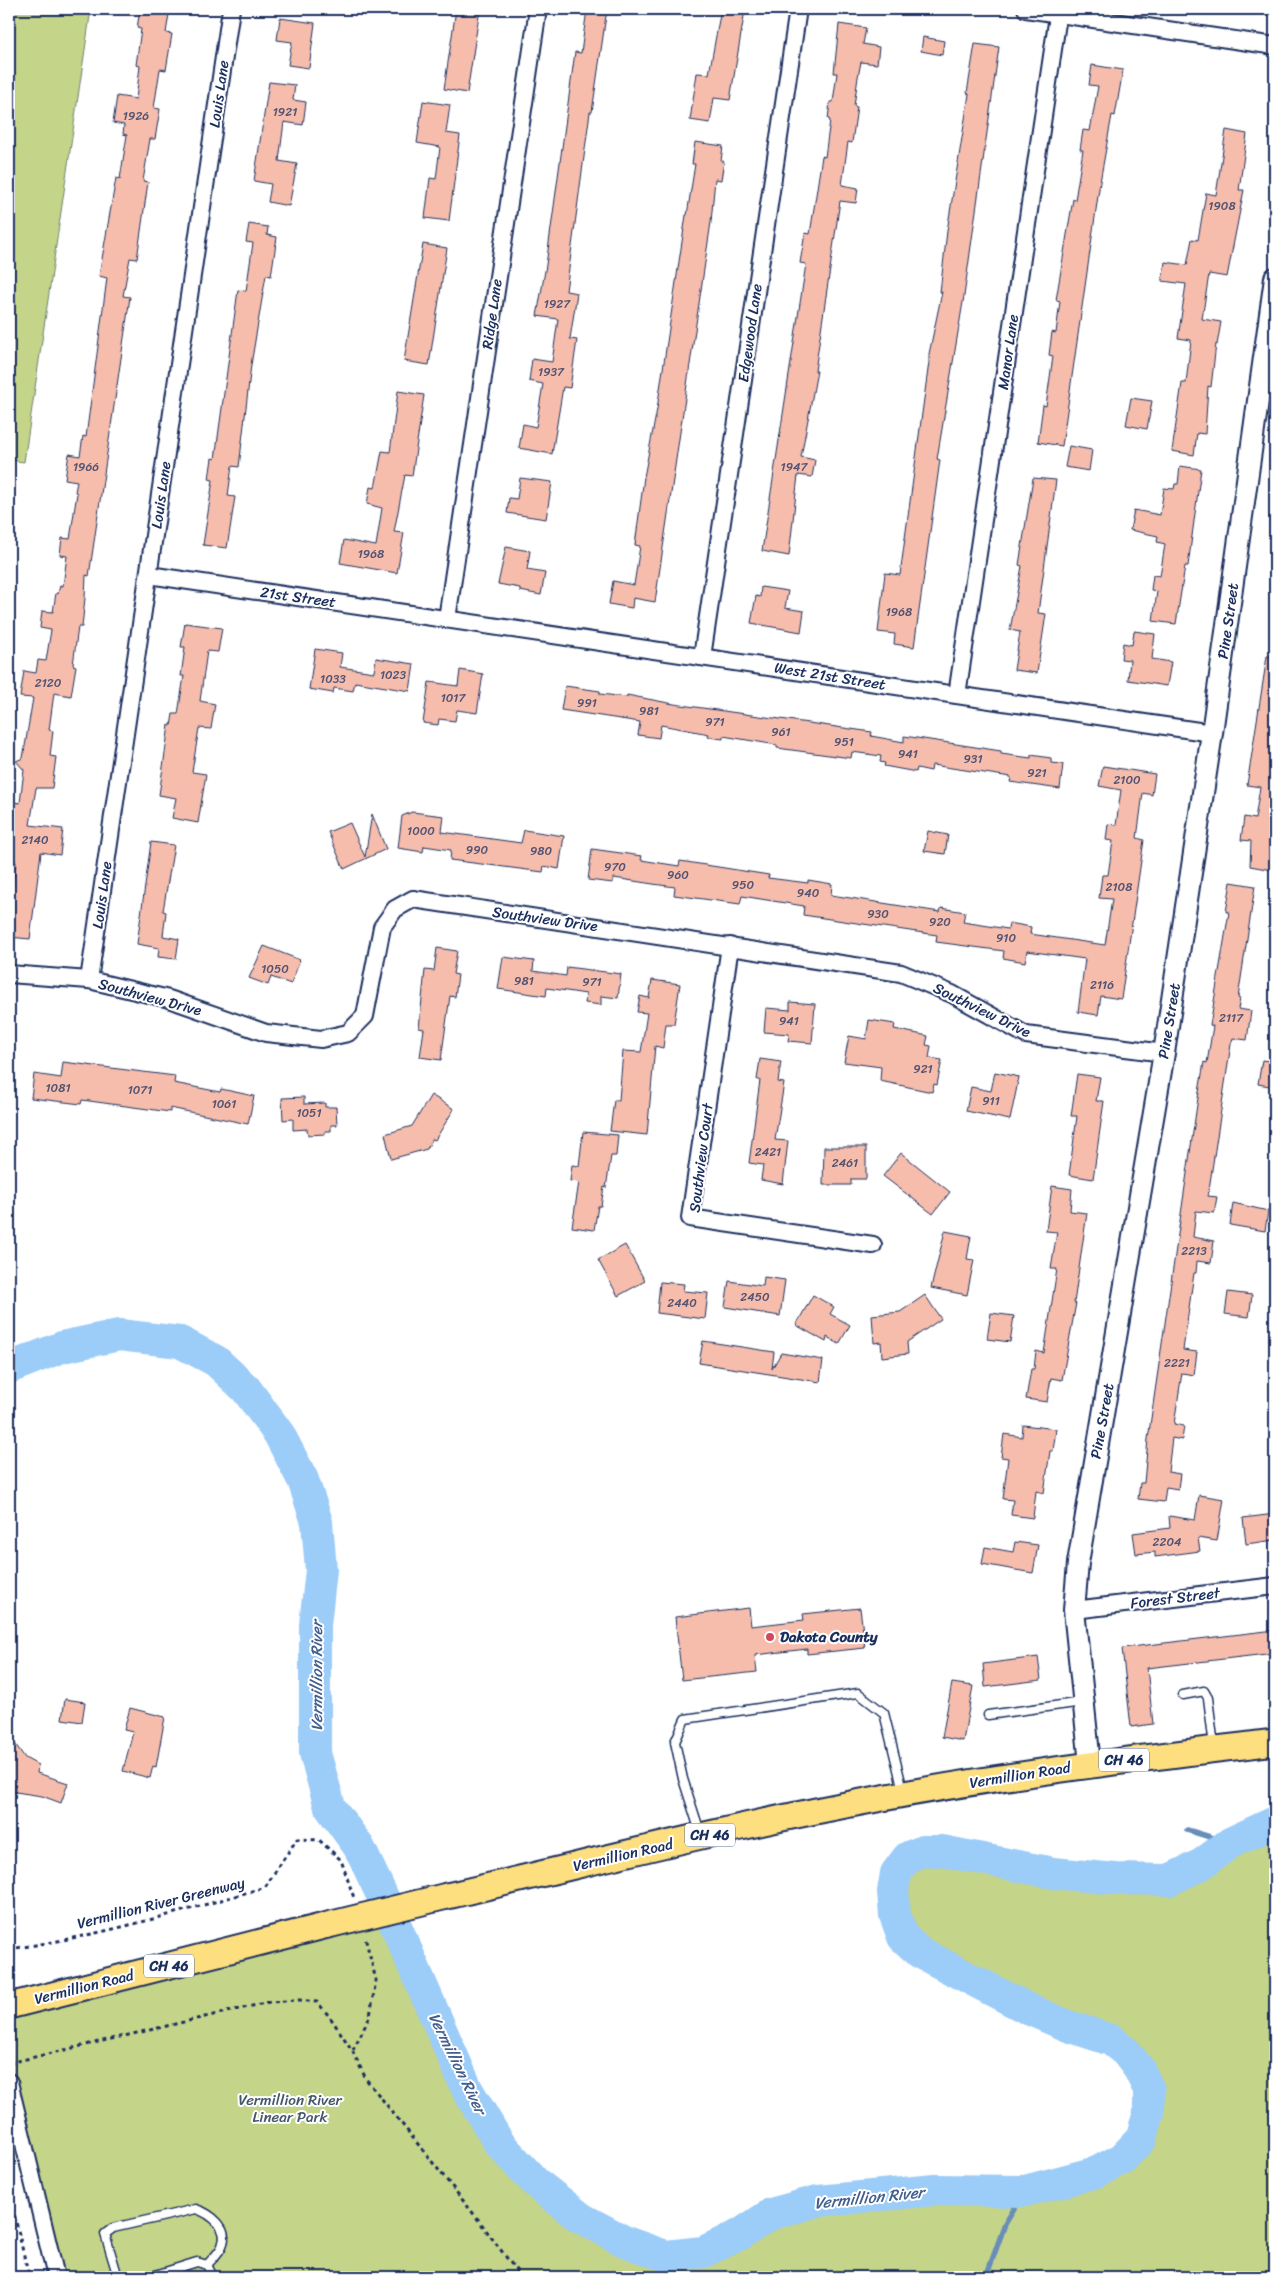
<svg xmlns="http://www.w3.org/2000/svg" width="1284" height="2286" font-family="Sriracha,sans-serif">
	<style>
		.green { fill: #c4d489; stroke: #708274 }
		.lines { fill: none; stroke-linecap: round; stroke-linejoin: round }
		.stream { stroke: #688dba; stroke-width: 5.5 }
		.river { stroke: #9cccf8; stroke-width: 32 }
		.building { fill: #f6bdac; stroke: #1b2f5e }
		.service-casing { stroke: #1b2f5e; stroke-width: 11 }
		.minor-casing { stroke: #1b2f5e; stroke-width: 20 }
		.tertiary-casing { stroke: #1b2f5e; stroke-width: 24 }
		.primary-casing { stroke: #1b2f5e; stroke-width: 29 }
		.path { stroke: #1b2f5e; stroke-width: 3; stroke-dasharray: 4 4; stroke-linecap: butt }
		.service { stroke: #fff; stroke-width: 8 }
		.minor { stroke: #fff; stroke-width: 16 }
		.tertiary { stroke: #fff; stroke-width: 20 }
		.primary { stroke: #fedf80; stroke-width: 25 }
		.primary-bridge-casing { stroke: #1b2f5e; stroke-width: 29; stroke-linecap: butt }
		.primary-bridge { stroke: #fedf80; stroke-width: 25 }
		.poi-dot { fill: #d1495b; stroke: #fff; stroke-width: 2 }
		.labels { text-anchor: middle; stroke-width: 4; stroke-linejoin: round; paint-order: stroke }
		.number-label { font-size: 12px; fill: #525272 }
		.shield { fill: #fff; stroke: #5f6d8e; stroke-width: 1 }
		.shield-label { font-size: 14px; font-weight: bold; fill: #1b2f5e }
		.street-label { font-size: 15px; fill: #1b2f5e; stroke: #fff }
		.poi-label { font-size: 15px; font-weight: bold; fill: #1b2f5e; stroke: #fff; text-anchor: start }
		.park-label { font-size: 15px; fill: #455869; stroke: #fff }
		.water-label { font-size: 16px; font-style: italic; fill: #425e8c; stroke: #fff }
	</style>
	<rect width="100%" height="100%" fill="#fff"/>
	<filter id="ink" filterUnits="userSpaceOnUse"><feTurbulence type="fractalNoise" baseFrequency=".02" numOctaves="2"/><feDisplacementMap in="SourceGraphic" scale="10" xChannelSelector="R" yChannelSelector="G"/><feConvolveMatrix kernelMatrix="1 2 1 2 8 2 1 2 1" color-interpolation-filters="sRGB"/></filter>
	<g filter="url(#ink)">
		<!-- green -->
		<g class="green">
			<path d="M9 9H91L24 462 9 460Z"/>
			<path d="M1275 1822V2277H56L9 2083V2006L389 1910 467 2089 499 2143 536 2183 581 2218 626 2242 666 2256 703 2252 741 2234 771 2214 818 2201 935 2190 1025 2191 1097 2172 1123 2158 1141 2139 1149 2113V2090L1139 2069 1126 2052 1111 2040 1068 2026 1028 2009 919 1952 903 1937 895 1915 893 1892 896 1873 908 1857 923 1851H942L1053 1873 1116 1879 1169 1880 1202 1864 1230 1843Z"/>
		</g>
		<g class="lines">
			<!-- stream -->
			<g class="stream">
				<path d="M1187 1830 1230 1843"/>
				<path d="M986 2277 1005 2224 1025 2191"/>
			</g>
			<!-- river -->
			<path class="river" d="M9 1368 62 1347 119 1335 180 1342 216 1361 246 1389 279 1434 303 1480 317 1522 321 1570 315 1625V1753L330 1807 359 1847 389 1910 467 2089 499 2143 536 2183 581 2218 626 2242 666 2256 703 2252 741 2234 771 2214 818 2201 935 2190 1025 2191 1097 2172 1123 2158 1141 2139 1149 2113V2090L1139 2069 1126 2052 1111 2040 1068 2026 1028 2009 919 1952 903 1937 895 1915 893 1892 896 1873 908 1857 923 1851H942L1053 1873 1116 1879 1169 1880 1202 1864 1230 1843 1275 1822"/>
		</g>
		<!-- building -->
		<g class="building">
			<path d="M456 9H480L467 93 444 89Z"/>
			<path d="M587 9H607L592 112H590L566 291 577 293 570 339 577 340 570 388 563 387 552 454 519 448 523 424 536 427 543 384 529 381 532 359 552 362 558 319 537 316 546 265 575 52 581 53Z"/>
			<path d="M721 9 745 10 730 100 714 98 710 123 690 120 697 73 709 74Z"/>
			<path d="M140 10 169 14 166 33 172 34 166 70 160 69 154 108 160 109 155 139H150L143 181 148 182 137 259 130 258 123 296 130 297 89 576 86 575 85 598 82 627H78L73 665 76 666 71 696 54 693 49 730 53 731 50 756 56 757 52 788H36L30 825 63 829 60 855 41 852 30 939 9 937V894H12L16 862 9 861V801L20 803 24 770 16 761 23 758 33 698 20 697 24 671 36 673 38 660 46 661 51 630 40 628 42 611 53 612 56 593 58 594 60 585 63 586 67 556 60 555 62 538 70 539 77 493 75 492 77 481 65 479 69 454 80 456 83 436 86 437 107 278 99 276 116 178 120 179 127 135 123 134 124 125 113 123 117 96 136 99 140 66 136 65 141 29 137 28Z"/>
			<path d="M280 18 315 23 309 68 288 65 292 42 277 40Z"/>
			<path d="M839 24 866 28 863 44 879 47 877 64 861 62 858 77 854 106 857 107 852 143 848 142 842 185 858 188 856 203 840 201 815 371H817L801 457 815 460 812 477 798 475 789 556 762 551 806 264 800 263 805 233 810 234 822 156 825 157 830 120 828 119 830 102H833L837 73H834Z"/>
			<path d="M923 37 944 41 942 55 921 51Z"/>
			<path d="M975 44 999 47 964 296 937 459 940 460 914 647 894 644 895 634 878 632 885 573 900 575 929 362V354L942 292H940L947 231 969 94 967 93Z"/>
			<path d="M1092 65 1123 70 1115 116 1112 115 1100 182 1062 446 1038 442 1043 405 1046 406 1053 356 1049 355 1052 332 1056 333 1060 301 1056 300 1073 199 1075 200 1083 150H1080L1083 130 1090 131 1098 86 1089 85Z"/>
			<path d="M269 82 295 85 293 100 306 102 303 125 284 122 279 161 297 164 289 206 268 202 271 184 254 181Z"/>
			<path d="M423 101 450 105 446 133 460 135 449 221 425 218 430 178 436 179 440 147 417 143Z"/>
			<path d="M1226 130 1247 134 1239 190H1244L1227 277 1209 274 1202 319 1221 322 1217 345 1216 344 1211 387 1208 386 1205 434 1197 433 1194 455 1172 451 1182 383H1186L1191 340 1178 338 1186 284 1162 281 1165 262 1187 265 1192 239 1198 240 1206 193 1216 195Z"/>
			<path d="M695 142 723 146 721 161H724L721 180 715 179 711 222 655 602 633 598 632 608 609 604 613 581 634 585 640 546 635 545 644 477 657 409 686 215H687L695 164H692Z"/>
			<path d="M249 224 268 227 267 235 277 237 271 276 266 275 251 365 239 467 232 466 228 496 235 497 227 548 203 545 213 480 209 479 212 458 215 459 238 290 246 291 253 243 246 242Z"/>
			<path d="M423 244 447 248 429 365 404 361Z"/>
			<path d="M398 391 424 395 412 476 405 475 394 532 404 533 397 573 340 563 344 540 376 546 382 508 367 504 370 487 375 488 382 451 390 452Z"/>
			<path d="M1131 398 1152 401 1147 429 1126 425Z"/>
			<path d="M1069 446 1092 450 1089 471 1065 467Z"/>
			<path d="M1180 466 1201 469 1188 566H1185L1176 624 1153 621 1157 591 1151 590 1153 575 1160 576 1165 544 1157 542 1158 536 1130 530 1134 510 1160 515 1164 488 1174 489 1175 484H1178Z"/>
			<path d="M520 478 552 482 546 519 507 513 509 498 517 499Z"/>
			<path d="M1033 478 1056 480 1038 613 1046 614 1037 673 1014 670 1020 632 1010 630 1022 566 1019 565Z"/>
			<path d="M506 547 530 551 527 570 545 573 541 595 520 591V588L498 584Z"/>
			<path d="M761 587 788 591 785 608 804 611 801 632 751 623 756 596 760 597Z"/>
			<path d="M185 623 222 628 218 652 207 651 200 701 215 704 211 729 199 728 192 772 206 774 198 823 172 818 176 798 159 795 169 725 171 726 173 714H178L184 676H181L185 647H181Z"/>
			<path d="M1134 631 1155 634 1152 659 1171 662 1167 686 1128 680 1130 660 1121 659 1123 643 1132 645Z"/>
			<path d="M315 649 342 653 340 667 374 672 376 658 414 664 410 691 355 682 353 691 334 688 333 693 309 689Z"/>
			<path d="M1267 656 1275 657V851L1272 870 1250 866 1251 841 1241 840 1244 817 1255 819 1260 787 1247 785Z"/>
			<path d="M460 670 483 674 477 713 457 710 455 721 439 719 438 725 423 723 429 682 458 686Z"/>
			<path d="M565 686 600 691V694L627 697V695L674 704 872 732 871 736 904 742V736L1001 751V754L1031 758V755L1051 758V763L1063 764 1060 789 1010 782 1011 777 932 765 931 771 917 768 916 772 884 766 885 763 880 762 881 756 852 752 851 758 777 748V745L723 736V739L708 737 709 734 661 725 659 738 638 735 640 722 561 710Z"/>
			<path d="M1103 766 1155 774 1152 795 1143 793 1137 838 1144 840 1121 999 1101 996 1098 1015 1078 1012 1085 959 1027 951 1025 962 1003 958 1004 951 936 942 937 935 803 915 804 906 742 896 740 904 674 895 675 887 653 884 614 878 613 883 588 880 592 849 642 856 641 860 679 866 680 861 769 875 768 878 808 883V880L832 884 831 895 940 912 941 908 965 912 963 922 1008 929 1009 923 1031 927 1030 934 1105 945 1112 899 1099 898 1102 875H1108L1113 841 1106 840 1108 824 1116 825 1121 790 1099 786Z"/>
			<path d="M412 812 444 816 442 832 521 843 524 830 564 836 559 869 544 866 543 872 450 860 451 850 424 846 423 852 398 848 402 816Z"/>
			<path d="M372 814 386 849 344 869 328 832 350 823 365 857Z"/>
			<path d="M928 831 948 835 945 854 924 851Z"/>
			<path d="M151 842 174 845 163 911 166 912 163 936 179 939 176 959 158 957 159 948 137 944Z"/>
			<path d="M1231 882 1255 886 1238 998 1240 999 1238 1009 1251 1011 1247 1040 1233 1038 1231 1044 1208 1196 1217 1197 1214 1213 1196 1211 1193 1237 1214 1241 1211 1263 1197 1261 1196 1273H1194L1183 1350 1197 1352 1194 1375 1182 1373 1174 1424 1184 1426 1182 1440 1172 1438 1168 1472 1180 1474 1178 1489 1166 1487 1164 1502 1138 1499 1140 1483H1144L1148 1439 1198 1098 1204 1062 1207 1063 1213 1026 1210 1025 1229 912H1226Z"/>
			<path d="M264 946 300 960 291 984 271 977 268 985 249 978Z"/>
			<path d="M437 948 457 951 453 974 458 975 455 997 450 996 441 1060 420 1057 424 1029 419 1028 425 970 434 971Z"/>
			<path d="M503 957 534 961 533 971 566 976 567 967 621 974 618 998 601 996V1005L585 1003 586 994 547 988 546 996 498 989Z"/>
			<path d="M652 980 680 984 674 1024H666L663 1048 655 1046 647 1135 610 1131 614 1100H619L623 1051 641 1052 647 1013 637 1012 640 996 649 998Z"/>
			<path d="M790 1002 815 1004 812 1043 788 1041 789 1034 764 1032 766 1008 790 1010Z"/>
			<path d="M869 1020 895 1024 894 1029 928 1036 926 1045 931 1046 929 1058 942 1060 937 1085 934 1084 932 1092 880 1081 881 1067 844 1062 849 1036 866 1039Z"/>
			<path d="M760 1059 781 1062 778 1082 784 1083 775 1140 788 1141 783 1184 761 1180 763 1165 749 1163 760 1080H757Z"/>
			<path d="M1262 1060 1275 1062V1087L1258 1084Z"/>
			<path d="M63 1062 175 1076 174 1083 220 1092 221 1089 254 1096 248 1124 170 1108V1112L82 1100 81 1104 31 1098 34 1074 61 1078Z"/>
			<path d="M995 1072 1019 1077 1010 1120 966 1111 971 1087 991 1091Z"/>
			<path d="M1077 1074 1100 1077 1096 1101H1104L1093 1179 1069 1175 1077 1116H1071Z"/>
			<path d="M431 1095 454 1109 435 1140 432 1139 427 1149 391 1159 385 1134 412 1126Z"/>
			<path d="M304 1097V1104L325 1103V1107H336L337 1125H331V1131H325V1134L308 1135 307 1129 293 1130V1119L283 1120 282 1098Z"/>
			<path d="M583 1132 618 1135 616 1156H611L606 1188 604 1187 601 1206H598L594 1230 572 1227 579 1182 570 1181 572 1165 579 1166Z"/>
			<path d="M824 1147H866V1179H851V1185H823Z"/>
			<path d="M901 1153 950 1192 933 1214 883 1176Z"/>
			<path d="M1052 1186 1072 1189 1070 1211 1087 1213 1074 1303H1076L1062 1380 1051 1378 1047 1402 1026 1399 1031 1369H1034L1036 1351 1044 1353 1057 1269H1051L1057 1232 1046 1231Z"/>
			<path d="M1233 1203 1268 1211 1265 1231 1230 1225Z"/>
			<path d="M945 1231 971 1236 967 1259 974 1260 967 1295 931 1288Z"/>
			<path d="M625 1245 645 1281 618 1296 598 1260Z"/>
			<path d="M764 1277 785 1280 780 1316 725 1307 729 1281 763 1286Z"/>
			<path d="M660 1282 684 1284 683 1291 708 1293 705 1319 657 1313Z"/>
			<path d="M1228 1292 1252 1295 1249 1317 1225 1314Z"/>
			<path d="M813 1295 834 1307 830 1314 850 1325 839 1344 827 1337 826 1342 796 1325Z"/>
			<path d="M925 1295 941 1319 907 1342 908 1354 882 1357 881 1342 874 1343 872 1315 900 1312Z"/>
			<path d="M991 1313 1014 1316 1010 1342 987 1339Z"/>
			<path d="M703 1341 774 1352 772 1369 781 1353 823 1360 820 1382 699 1363Z"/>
			<path d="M1023 1425 1056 1429 1053 1451H1050L1044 1493 1036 1491 1033 1518 1011 1515 1013 1500 1003 1499 1008 1458 1001 1457 1004 1434 1022 1437Z"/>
			<path d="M1199 1495 1224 1499 1217 1541 1198 1538 1200 1551 1155 1557V1552L1136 1554 1133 1533 1170 1528 1169 1516 1195 1520Z"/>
			<path d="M1275 1514V1540L1246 1544 1243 1518Z"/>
			<path d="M1015 1542 1038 1545 1033 1573 982 1564 985 1547 1013 1552Z"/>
			<path d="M749 1608 751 1626 804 1620 803 1614 860 1608 865 1648 807 1654V1649L755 1655 757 1672 682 1680 675 1617Z"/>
			<path d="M1275 1630V1653L1147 1668 1153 1724 1131 1727 1122 1648Z"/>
			<path d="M1038 1657 1041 1680 985 1687 983 1664Z"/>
			<path d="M952 1683 973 1686 963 1741 942 1737Z"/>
			<path d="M65 1699 85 1702 82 1722 62 1719Z"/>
			<path d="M130 1708 165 1717 156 1767 153 1766 150 1778 123 1771 133 1732 124 1730Z"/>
			<path d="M9 1735 25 1758 38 1765 37 1773 68 1783 61 1803 42 1796 9 1791Z"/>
		</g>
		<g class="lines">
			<defs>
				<g id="service">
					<path d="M1183 1695 1204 1691 1208 1698 1214 1746"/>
					<path d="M988 1715 1083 1702"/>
					<path d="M700 1832 683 1779 675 1742 685 1719 858 1693 884 1713 903 1790"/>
					<path d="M118 2277 105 2234 113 2228 196 2209C211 2214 230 2228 222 2246 219 2253 212 2259 207 2265"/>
					<path d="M149 2277 197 2262 207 2265 213 2277"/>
				</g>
				<g id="minor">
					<path d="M1026 9 1275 46"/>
					<path d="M149 575 1212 733"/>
					<path d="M447 619 538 9"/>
					<path d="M702 657 798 9"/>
					<path d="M957 695 1059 9"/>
					<path d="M730 946 690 1218 873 1245"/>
					<path d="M9 974 89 980 169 999 266 1033 321 1039 348 1033 365 1016 382 927 395 909 413 899 901 973 952 994 1026 1035 1164 1053"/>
					<path d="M89 980 231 9"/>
					<path d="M1074 1610 1275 1586"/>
					<path d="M9 2082 56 2277"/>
				</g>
				<path id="tertiary" d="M1090 1764 1074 1610 1078 1563 1164 1053 1212 733 1275 278"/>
				<g id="primary">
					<path d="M447 1896C590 1863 732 1826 877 1799 1009 1774 1142 1758 1275 1742"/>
					<path d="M9 2006 328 1925"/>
				</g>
			</defs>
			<!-- service casing -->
			<use href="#service" class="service-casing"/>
			<!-- minor casing -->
			<use href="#minor" class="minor-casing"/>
			<!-- tertiary casing -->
			<use href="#tertiary" class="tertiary-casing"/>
			<!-- primary casing -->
			<use href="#primary" class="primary-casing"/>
			<!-- path -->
			<g class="path">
				<path d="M9 1949C96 1937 181 1912 265 1887L297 1839 319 1840 341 1860 354 1898"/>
				<path d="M353 2050 370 2016 376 1980 365 1937"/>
				<path d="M9 2063 269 2002 299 2000 317 2002 330 2017 352 2050 366 2079 477 2218 521 2277"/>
				<path d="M9 2192 29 2277"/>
				<path d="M9 2225H17"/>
			</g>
			<!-- service -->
			<use href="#service" class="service"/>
			<!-- minor -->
			<use href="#minor" class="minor"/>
			<!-- tertiary -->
			<use href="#tertiary" class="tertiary"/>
			<!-- primary -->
			<use href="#primary" class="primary"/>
			<defs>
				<path id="primary-bridge" d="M328 1925 447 1896"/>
			</defs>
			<!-- primary-bridge casing -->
			<use href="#primary-bridge" class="primary-bridge-casing"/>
			<!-- primary-bridge -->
			<use href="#primary-bridge" class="primary-bridge"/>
		</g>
	</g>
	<!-- markers -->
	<circle class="poi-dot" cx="770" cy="1637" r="5"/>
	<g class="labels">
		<!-- number labels -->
		<g class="number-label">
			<text x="285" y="116">1921</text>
			<text x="136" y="120">1926</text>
			<text x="1222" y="210">1908</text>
			<text x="557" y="308">1927</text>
			<text x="551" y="376">1937</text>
			<text x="86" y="471">1966</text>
			<text x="794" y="471">1947</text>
			<text x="371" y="558">1968</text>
			<text x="899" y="616">1968</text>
			<text x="393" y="679">1023</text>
			<text x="333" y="683">1033</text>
			<text x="48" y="687">2120</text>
			<text x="453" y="702">1017</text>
			<text x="587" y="707">991</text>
			<text x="649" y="715">981</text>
			<text x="715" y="726">971</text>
			<text x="781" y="736">961</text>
			<text x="844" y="746">951</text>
			<text x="908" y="758">941</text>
			<text x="973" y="763">931</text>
			<text x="1037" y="777">921</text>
			<text x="1127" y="784">2100</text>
			<text x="421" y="835">1000</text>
			<text x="35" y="844">2140</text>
			<text x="477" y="854">990</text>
			<text x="541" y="855">980</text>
			<text x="615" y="871">970</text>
			<text x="678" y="879">960</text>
			<text x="743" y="889">950</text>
			<text x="1119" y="891">2108</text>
			<text x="808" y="897">940</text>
			<text x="878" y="918">930</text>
			<text x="940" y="926">920</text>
			<text x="1006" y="942">910</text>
			<text x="275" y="973">1050</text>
			<text x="524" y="985">981</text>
			<text x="592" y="986">971</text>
			<text x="1102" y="989">2116</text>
			<text x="1231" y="1022">2117</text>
			<text x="789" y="1025">941</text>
			<text x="923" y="1073">921</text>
			<text x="58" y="1092">1081</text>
			<text x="140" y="1094">1071</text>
			<text x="991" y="1105">911</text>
			<text x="224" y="1108">1061</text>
			<text x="309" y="1117">1051</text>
			<text x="768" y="1156">2421</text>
			<text x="845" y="1167">2461</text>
			<text x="1194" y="1255">2213</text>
			<text x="755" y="1301">2450</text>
			<text x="682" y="1307">2440</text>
			<text x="1177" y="1367">2221</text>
			<text x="1167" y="1546">2204</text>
		</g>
		<!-- shield labels -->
		<g class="shield">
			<rect x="1099" y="1748.5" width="50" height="23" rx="4"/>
			<rect x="685" y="1823.5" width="50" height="23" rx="4"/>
			<rect x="144" y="1954.5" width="50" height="23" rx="4"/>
		</g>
		<g class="shield-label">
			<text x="1124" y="1765">CH 46</text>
			<text x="710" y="1840">CH 46</text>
			<text x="169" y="1971">CH 46</text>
		</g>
		<!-- street labels -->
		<g class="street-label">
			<text transform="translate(219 94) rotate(-82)" y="5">Louis Lane</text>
			<text transform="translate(492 314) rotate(-82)" y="5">Ridge Lane</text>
			<text transform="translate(750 333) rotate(-82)" y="5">Edgewood Lane</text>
			<text transform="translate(1008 352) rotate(-82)" y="5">Manor Lane</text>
			<text transform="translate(161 495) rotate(-82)" y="5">Louis Lane</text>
			<text transform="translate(298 597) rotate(8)" y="5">21st Street</text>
			<text transform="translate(1228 621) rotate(-82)" y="5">Pine Street</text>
			<text transform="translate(830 676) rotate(9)" y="5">West 21st Street</text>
			<text transform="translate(102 895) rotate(-82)" y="5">Louis Lane</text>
			<text transform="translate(545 919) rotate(8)" y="5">Southview Drive</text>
			<text transform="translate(150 997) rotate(15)" y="5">Southview Drive</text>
			<text transform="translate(982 1010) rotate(26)" y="5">Southview Drive</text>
			<text transform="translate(1169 1021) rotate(-81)" y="5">Pine Street</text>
			<text transform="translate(701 1158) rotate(-83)" y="5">Southview Court</text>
			<text transform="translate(1102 1421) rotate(-80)" y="5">Pine Street</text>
			<text transform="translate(1175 1598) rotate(-7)" y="5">Forest Street</text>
			<text transform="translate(1020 1775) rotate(-9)" y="5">Vermillion Road</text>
			<text transform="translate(623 1855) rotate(-13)" y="5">Vermillion Road</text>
			<text transform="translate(161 1903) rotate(-14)" y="5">Vermillion River Greenway</text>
			<text transform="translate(84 1987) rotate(-14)" y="5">Vermillion Road</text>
		</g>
		<!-- poi labels -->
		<g class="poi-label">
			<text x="780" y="1642">Dakota County</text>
		</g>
		<!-- park labels -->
		<g class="park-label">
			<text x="290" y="2105">Vermillion River<tspan x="290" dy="17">Linear Park</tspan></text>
		</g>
		<!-- water labels -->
		<g class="water-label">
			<text transform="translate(316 1676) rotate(-90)" y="6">Vermillion River</text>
			<text transform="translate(458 2063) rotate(64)" y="6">Vermillion River</text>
			<text transform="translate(869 2197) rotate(-6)" y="6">Vermillion River</text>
		</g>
	</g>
	<!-- margin -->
	<rect width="1284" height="2286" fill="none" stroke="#fff" stroke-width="30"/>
	<rect x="15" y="15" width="1254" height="2256" fill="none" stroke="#1b2f5e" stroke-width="2" filter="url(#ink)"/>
</svg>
